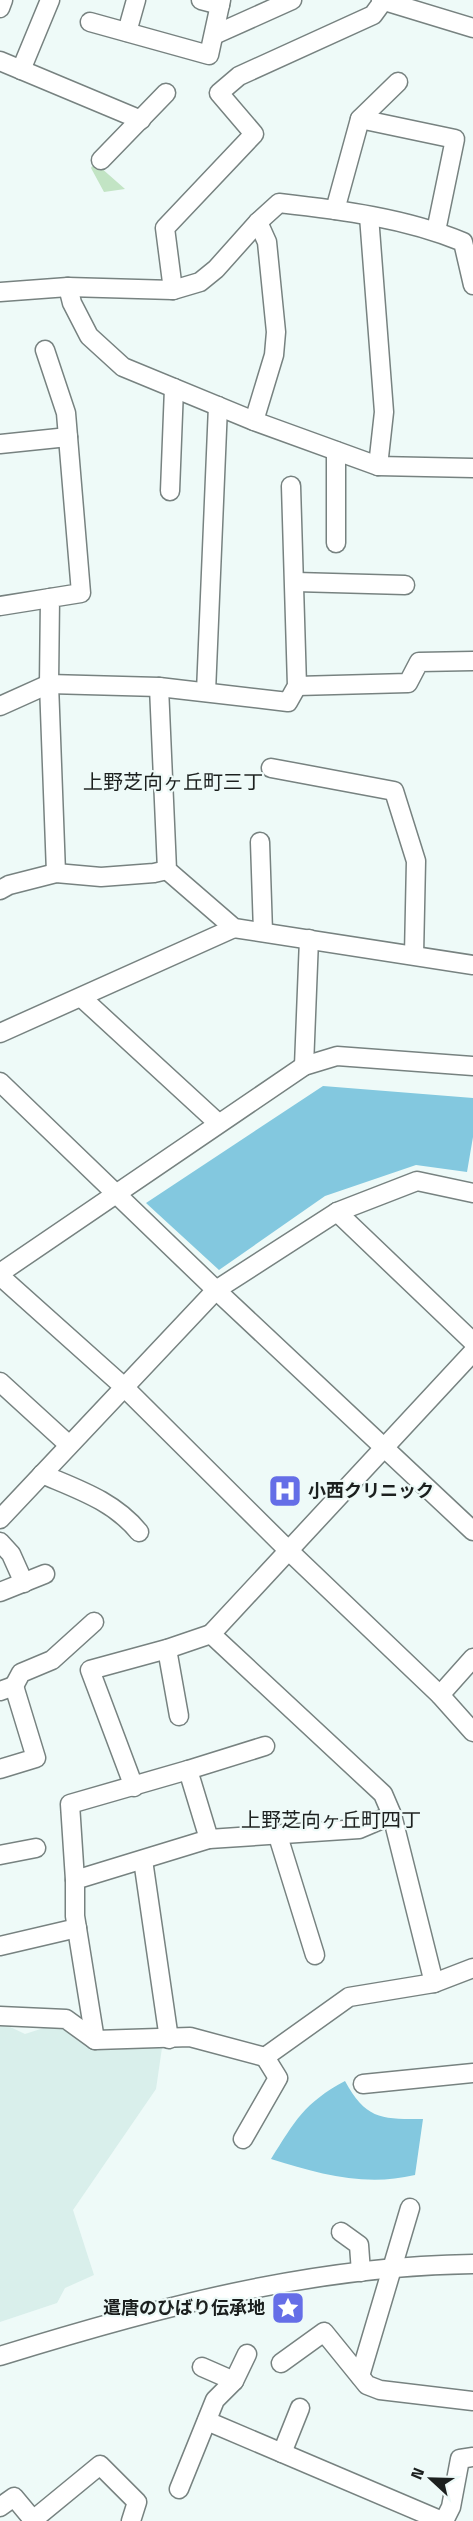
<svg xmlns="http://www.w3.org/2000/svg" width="473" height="2521" font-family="'Titillium Web','Noto Sans JP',sans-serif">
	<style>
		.built { fill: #d9efeb }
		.green { fill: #c2e4c4 }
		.water { fill: #83c8df }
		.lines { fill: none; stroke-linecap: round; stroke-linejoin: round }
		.minor-casing { stroke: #778280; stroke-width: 21 }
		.minor { stroke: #fff; stroke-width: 18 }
		.labels { text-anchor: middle; stroke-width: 4.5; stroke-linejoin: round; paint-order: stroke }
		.poi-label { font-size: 18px; font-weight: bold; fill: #1c201f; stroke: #eefaf8; text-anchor: start }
		.neighbourhood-label { font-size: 20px; fill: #1c201f; stroke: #eefaf8 }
	</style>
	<rect width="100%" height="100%" fill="#eefaf8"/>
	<!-- built -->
	<path class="built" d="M0 2022 25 2034 56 2024 97 2047 162 2048 156 2089 73 2210 94 2275 65 2288 57 2303 0 2322Z"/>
	<!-- green -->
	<path class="green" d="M98 156 100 167 125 189 104 192 91 168Z"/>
	<!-- water -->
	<g class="water">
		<path d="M323 1086 473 1098V1137L467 1172 416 1165 325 1196 219 1270 146 1203Z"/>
		<path d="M345 2081C366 2120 382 2119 423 2119L415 2175C365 2187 319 2174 271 2159 295 2121 304 2103 345 2081Z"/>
	</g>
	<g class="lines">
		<defs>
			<g id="minor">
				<path d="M201 0 220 5"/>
				<path d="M381 0 473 28"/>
				<path d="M0 8 3 0"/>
				<path d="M90 22 209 55 221 0"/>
				<path d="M127 32 136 0"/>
				<path d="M214 35 292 0"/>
				<path d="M0 61 141 120"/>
				<path d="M21 70 50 0"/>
				<path d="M360 119 455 139 436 231"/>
				<path d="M101 160 166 93"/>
				<path d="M335 210 360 119 398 82"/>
				<path d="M369 216 384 412 378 466"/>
				<path d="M68 287 72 303 89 336 123 367 254 421 378 466 473 468"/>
				<path d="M173 290 165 228 254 134 219 93 239 76 373 15 384 0"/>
				<path d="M0 292 68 287 173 290 200 282 216 269 258 222 279 203C341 210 405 218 463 242L473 285"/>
				<path d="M45 350 66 413 81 593 50 598 49 684 56 873"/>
				<path d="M254 421 274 355 276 332 267 242 258 222"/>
				<path d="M0 444 68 437"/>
				<path d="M336 451V543"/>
				<path d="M170 491 174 388"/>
				<path d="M296 582 405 585"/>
				<path d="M0 606 50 598"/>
				<path d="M297 686 408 683 419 662 473 661"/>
				<path d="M159 687 167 870 234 928 473 965"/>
				<path d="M206 692 218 406"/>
				<path d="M0 706 49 684 159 687 288 702 297 686 291 486"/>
				<path d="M271 768 394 791 416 861 414 955"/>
				<path d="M260 842 263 932"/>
				<path d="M0 890 9 885 56 873 101 877 154 873 167 870"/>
				<path d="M82 998 218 1123"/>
				<path d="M0 1033 234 928"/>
				<path d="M304 1066 309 939"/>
				<path d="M0 1082 216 1290 473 1531"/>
				<path d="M337 1212 473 1342"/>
				<path d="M0 1273 304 1066 337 1056 473 1066"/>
				<path d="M0 1276 123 1386 288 1550 440 1695 473 1732"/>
				<path d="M0 1382 69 1445"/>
				<path d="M42 1474C77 1489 114 1501 139 1532"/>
				<path d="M0 1519 216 1290 337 1212 417 1181 473 1193"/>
				<path d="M0 1542 11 1554 24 1583"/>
				<path d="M0 1592 45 1574"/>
				<path d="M167 1649 179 1716"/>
				<path d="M14 1686 21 1673 52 1660 94 1622"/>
				<path d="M0 1691 14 1686 36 1758 0 1769"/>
				<path d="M440 1695 473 1658"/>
				<path d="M188 1770 265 1746"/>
				<path d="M134 1787 90 1670 167 1649 211 1634"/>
				<path d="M278 1836 315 1955"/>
				<path d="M0 1855 36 1848"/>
				<path d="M143 1860 169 2039"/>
				<path d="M75 1880 70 1804 188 1770 209 1839"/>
				<path d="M0 1946 77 1928"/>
				<path d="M434 1983 392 1815 383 1794 211 1634 473 1352"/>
				<path d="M0 2016 66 2019 95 2040 190 2037 265 2057 349 1997 434 1983 473 1968"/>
				<path d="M95 2040 75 1916V1880L209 1839 359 1829 392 1815"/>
				<path d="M363 2084 473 2073"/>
				<path d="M243 2139 278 2078 265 2057"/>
				<path d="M341 2232 359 2245 361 2272"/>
				<path d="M0 2356C155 2308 310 2266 473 2264"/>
				<path d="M281 2363 324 2332 367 2385 380 2390 473 2401"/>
				<path d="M202 2367 234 2381"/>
				<path d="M360 2376 410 2208"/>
				<path d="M207 2421 442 2521"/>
				<path d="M282 2453 300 2408"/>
				<path d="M179 2489 215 2400 234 2381 247 2354"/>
				<path d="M0 2507 14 2497 34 2521"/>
				<path d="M33 2520 100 2465 137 2502 131 2521"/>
				<path d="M444 2521 451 2507 460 2459 473 2457"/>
			</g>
		</defs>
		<!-- minor casing -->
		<use href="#minor" class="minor-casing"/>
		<!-- minor -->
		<use href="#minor" class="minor"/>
	</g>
	<!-- icons -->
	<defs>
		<symbol id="hospital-square" viewBox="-11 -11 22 22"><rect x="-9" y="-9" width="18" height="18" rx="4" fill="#656ee7" stroke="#eefaf8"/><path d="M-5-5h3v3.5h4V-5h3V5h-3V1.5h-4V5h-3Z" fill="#fff"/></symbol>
		<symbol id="sight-square" viewBox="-11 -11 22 22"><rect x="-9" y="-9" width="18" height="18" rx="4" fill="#656ee7" stroke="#eefaf8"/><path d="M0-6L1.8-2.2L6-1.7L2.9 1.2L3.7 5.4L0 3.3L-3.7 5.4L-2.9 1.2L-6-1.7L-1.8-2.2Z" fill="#fff"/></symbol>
	</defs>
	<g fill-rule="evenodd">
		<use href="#hospital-square" x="266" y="1472" width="38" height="38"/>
		<use href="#sight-square" x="269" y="2289" width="38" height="38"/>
	</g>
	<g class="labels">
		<!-- poi labels -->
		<g class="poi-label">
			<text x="308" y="1497">小西クリニック</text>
			<text x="265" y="2314" text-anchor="end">遣唐のひばり伝承地</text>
		</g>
		<!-- neighbourhood labels -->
		<g class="neighbourhood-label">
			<text x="173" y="789">上野芝向ヶ丘町三丁</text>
			<text x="331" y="1827">上野芝向ヶ丘町四丁</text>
		</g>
	</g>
	<!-- north arrow -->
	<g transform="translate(431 2479) rotate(292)" stroke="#eefaf8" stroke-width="4.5" paint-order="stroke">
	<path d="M0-4.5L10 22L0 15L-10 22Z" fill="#1c201f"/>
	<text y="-9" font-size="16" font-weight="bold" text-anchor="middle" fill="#1c201f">N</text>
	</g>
</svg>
